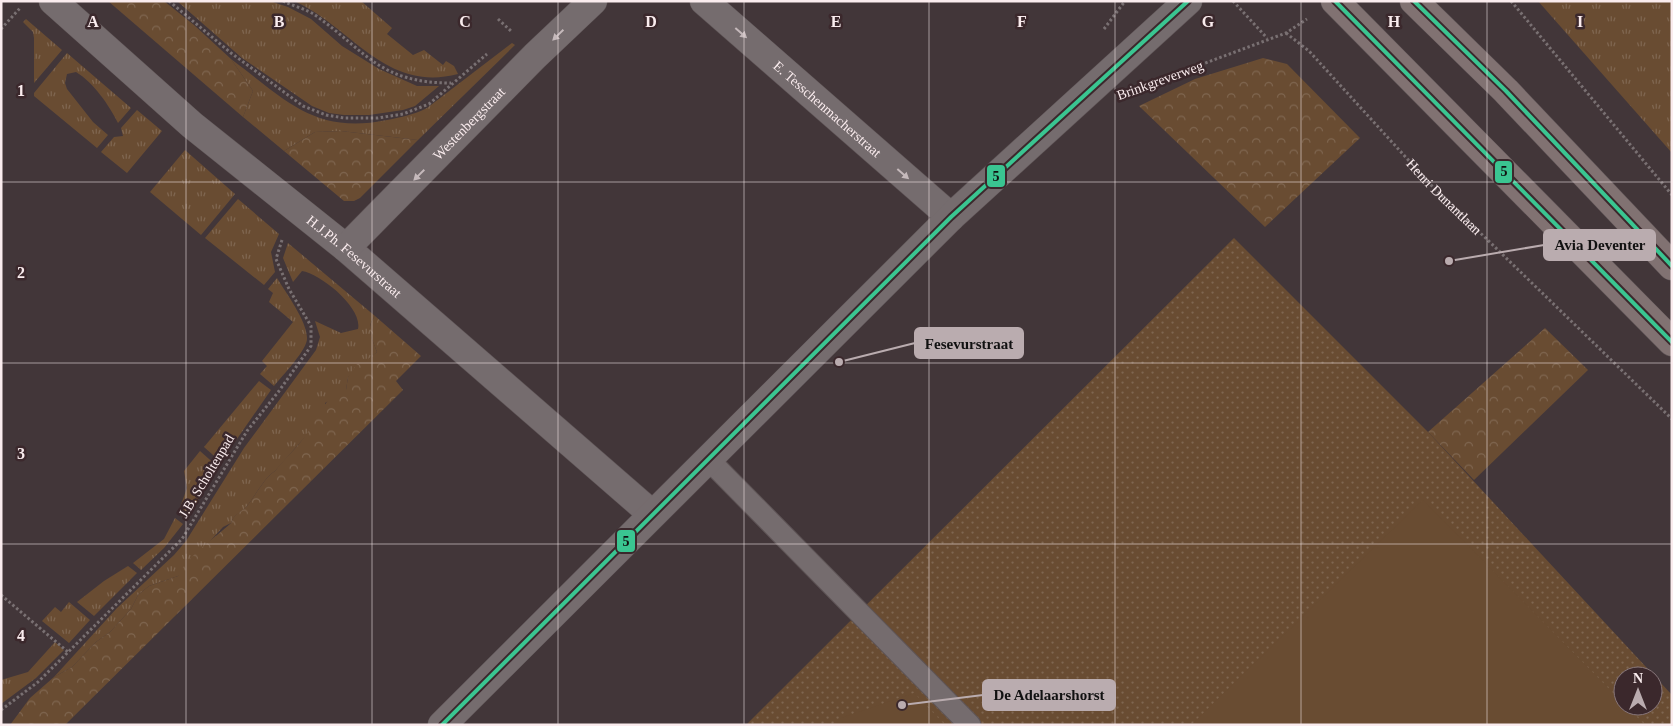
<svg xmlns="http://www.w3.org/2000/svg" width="1673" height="726" font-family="Georgia,serif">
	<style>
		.grass { fill: url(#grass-tufts) }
		.forest { fill: url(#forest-crowns) }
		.park { fill: url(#park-dots); fill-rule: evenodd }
		.pitch { fill: #694c32 }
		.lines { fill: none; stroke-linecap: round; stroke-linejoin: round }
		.service-casing { stroke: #5e5456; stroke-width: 23 }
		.minor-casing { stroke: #5e5456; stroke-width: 29 }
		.tertiary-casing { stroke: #5e5456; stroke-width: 29 }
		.primary-casing { stroke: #5e5456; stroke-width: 29 }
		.path { stroke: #797072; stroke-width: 3; stroke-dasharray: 2.5 2.5; stroke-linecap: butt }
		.service { stroke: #756c6e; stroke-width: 21 }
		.minor { stroke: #756c6e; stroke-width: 28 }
		.tertiary { stroke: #756c6e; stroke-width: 28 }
		.primary { stroke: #817272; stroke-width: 28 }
		.bus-1-casing { stroke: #3b282c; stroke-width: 8 }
		.bus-1 { stroke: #3ac591; stroke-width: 4 }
		.oneway { fill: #c5b9bb }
		.grid { fill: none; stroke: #faecee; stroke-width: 1; stroke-opacity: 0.55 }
		.labels { text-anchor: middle; stroke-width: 5; stroke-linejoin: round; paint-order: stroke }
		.street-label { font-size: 14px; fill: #faecee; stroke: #3b282c }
		.grid-label { font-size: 16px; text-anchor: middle; font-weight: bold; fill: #faecee; stroke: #3b282c; stroke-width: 5; stroke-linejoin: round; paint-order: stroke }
		.leader { fill: none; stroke: #baacaf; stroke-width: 2 }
		.callout-dot { fill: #baacaf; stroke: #3b282c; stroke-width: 2 }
		.callout { fill: #baacaf; stroke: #baacaf; stroke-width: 2 }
		.callout-label { font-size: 15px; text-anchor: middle; font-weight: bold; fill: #111 }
		.line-badge { stroke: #3b282c; stroke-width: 2 }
		.pale-badge-label { font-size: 14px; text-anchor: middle; font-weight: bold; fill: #111 }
	</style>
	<defs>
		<pattern id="grass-tufts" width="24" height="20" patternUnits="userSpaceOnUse" patternTransform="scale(1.25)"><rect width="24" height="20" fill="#694c32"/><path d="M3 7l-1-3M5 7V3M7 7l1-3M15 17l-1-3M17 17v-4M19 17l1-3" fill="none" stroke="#7f6650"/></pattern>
		<pattern id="forest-crowns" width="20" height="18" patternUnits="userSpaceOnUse" patternTransform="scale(1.25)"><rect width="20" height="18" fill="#694c32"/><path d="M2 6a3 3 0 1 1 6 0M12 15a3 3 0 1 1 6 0" fill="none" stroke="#7f6650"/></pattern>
		<pattern id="park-dots" width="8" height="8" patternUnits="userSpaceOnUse" patternTransform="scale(1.25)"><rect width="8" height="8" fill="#694c32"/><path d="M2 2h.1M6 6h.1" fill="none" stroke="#7f6650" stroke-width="1.8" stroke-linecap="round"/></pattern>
	</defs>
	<rect width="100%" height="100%" fill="#423639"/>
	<!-- grass -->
	<g class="grass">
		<path d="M177 1H270L288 7 311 19 342 46 379 69 417 86H439L415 106 403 110 369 115H344L329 113 312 106 242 58Z"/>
		<path d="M294 1H361L392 28 387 34 413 55 424 50 443 65 446 61 454 66 458 74C385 93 352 27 294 1Z"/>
		<path d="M1538 1H1672V153Z"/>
		<path d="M26 19 62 50 34 83V38L33 32 23 22Z"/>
		<path d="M512 43 515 45 418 140 341 131 315 132 284 151 243 117 253 91 231 59C285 99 314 135 387 120 402 117 413 115 427 108Z"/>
		<path d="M67 53 131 108 118 123C109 105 94 83 76 72L67 74 65 83 67 89 93 122 108 135 97 148 34 96V93Z"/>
		<path d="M137 110 162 131 127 173 101 152 114 137 123 136 121 128Z"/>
		<path d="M185 150 235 194 201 235 150 192Z"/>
		<path d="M238 199 279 234 271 252 275 272 264 285 205 238Z"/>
		<path d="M288 243 375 316C365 328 372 338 377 352L348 377 346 390 325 403V408L305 437 275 471C265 477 255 496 247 506 241 513 234 514 231 523L223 527 178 576 149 586 138 595 131 609 110 632 96 642 72 667 54 677 117 608 174 555 186 541 244 448 316 350 320 337 315 321 341 333 358 329C363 308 321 274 302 271L293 282 283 258Z"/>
		<path d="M277 278C286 293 307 321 307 338 308 349 282 376 274 386L260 374 267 366 262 361 293 322 269 302 273 293 268 289Z"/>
		<path d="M259 381 271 390 221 462 204 447Z"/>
		<path d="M200 451 218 467 186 520 178 513 187 488 184 471Z"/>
		<path d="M175 518 183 524 164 548 141 570 133 563 164 539Z"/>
		<path d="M128 566 137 573 94 616 77 602 104 581Z"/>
		<path d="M69 602 90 620 69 643 42 621 55 607 61 612Z"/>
		<path d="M55 642 64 650 36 678 1 704V680L28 672Z"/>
	</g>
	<!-- forest -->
	<g class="forest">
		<path d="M108 1H164L194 25 231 59 253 91 243 117Z"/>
		<path d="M1263 58 1287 64 1360 138 1265 227 1139 106 1195 79Z"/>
		<path d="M341 131 418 140 360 198 354 201H344L284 151 315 132Z"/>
		<path d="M375 316 421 356 396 381 403 390 65 725H10L30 698 54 677 72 667 96 642 110 632 131 609 138 595 149 586 178 576C187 556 216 537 231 523 234 514 240 513 247 506 255 496 265 477 275 471 284 459 297 448 305 436 317 420 323 401 339 390H346L348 377 357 364 363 363 377 352C372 338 365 329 375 316Z"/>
		<path d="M1545 328 1588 370 1474 480 1428 432Z"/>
	</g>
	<!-- park -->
	<path class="park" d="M1234 238 1428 432 1672 695V725H746ZM1623 676H1653V706H1623Z"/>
	<!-- pitch -->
	<g class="pitch">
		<path d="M1423 500 1623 703V706H1626L1645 725H1191Z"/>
		<path d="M914 693 945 725H834L841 718Z"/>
	</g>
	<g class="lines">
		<defs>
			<path id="service" d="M708 459 970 725"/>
			<g id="minor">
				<path id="s2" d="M53 1 192 125 346 248 652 514"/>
				<path id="s3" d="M704 1 951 217"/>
				<path id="s4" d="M346 248 535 56 593 1"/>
			</g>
			<path id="tertiary" d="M442 725 951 217 1188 1"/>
			<g id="primary">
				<path d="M1335 1 1672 342"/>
				<path d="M1414 1 1506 91 1672 266"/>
			</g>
		</defs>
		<!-- service casing -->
		<use href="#service" class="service-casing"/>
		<!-- minor casing -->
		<use href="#minor" class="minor-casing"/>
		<!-- tertiary casing -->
		<use href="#tertiary" class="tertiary-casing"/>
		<!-- primary casing -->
		<use href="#primary" class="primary-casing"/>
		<!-- path -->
		<g class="path">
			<path d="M169 1 231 53 303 106 326 115 344 118H378L403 114 429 104 487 54"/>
			<path d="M283 1C293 6 306 9 315 15 367 52 379 83 451 83"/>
			<path d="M1233 1 1267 38"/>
			<path d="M1511 1 1672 195"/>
			<path d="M498 19 512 32"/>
			<path d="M1 29 21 7"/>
			<path d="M1104 29 1125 1"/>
			<path id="s1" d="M1286 33 1309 51 1432 186 1672 419"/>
			<path d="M1149 84 1286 33 1307 19"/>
			<path d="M1 595 68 652"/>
			<path d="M1 710 38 682 182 539 247 431 279 391 311 346V326L289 289 276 259 282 240"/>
		</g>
		<!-- service -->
		<use href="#service" class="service"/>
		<!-- minor -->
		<use href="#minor" class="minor"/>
		<!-- tertiary -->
		<use href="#tertiary" class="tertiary"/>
		<!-- primary -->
		<use href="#primary" class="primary"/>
		<defs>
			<g id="bus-1">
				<path d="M1335 1 1672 342"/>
				<path d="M1414 1 1506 91 1672 266"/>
				<path d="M442 725 951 217 1188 1"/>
			</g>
		</defs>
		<!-- bus-1 casing -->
		<use href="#bus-1" class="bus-1-casing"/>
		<!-- bus-1 -->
		<use href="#bus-1" class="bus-1"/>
	</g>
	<!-- one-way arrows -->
	<defs><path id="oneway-solid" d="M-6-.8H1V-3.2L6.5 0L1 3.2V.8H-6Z" transform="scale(1.25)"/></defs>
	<g class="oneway">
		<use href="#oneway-solid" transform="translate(741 33) rotate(41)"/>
		<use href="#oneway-solid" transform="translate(558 35) rotate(136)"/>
		<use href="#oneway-solid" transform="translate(903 174) rotate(41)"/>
		<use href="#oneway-solid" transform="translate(419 175) rotate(135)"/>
	</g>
	<!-- grid -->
	<path class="grid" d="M186 1V725M372 1V725M558 1V725M744 1V725M929 1V725M1115 1V725M1301 1V725M1487 1V725M1 182H1672M1 363H1672M1 544H1672"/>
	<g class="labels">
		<!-- street labels -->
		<g class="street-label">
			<text transform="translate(1160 80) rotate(-20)" y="5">Brinkgreverweg</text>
			<text dy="5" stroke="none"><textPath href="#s3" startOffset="164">E. Tesschenmacherstraat</textPath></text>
			<text dy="5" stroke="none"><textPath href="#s4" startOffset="175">Westenbergstraat</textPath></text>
			<text dy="5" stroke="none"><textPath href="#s1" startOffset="228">Henri Dunantlaan</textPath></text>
			<text dy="5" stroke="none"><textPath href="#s2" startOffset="395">H.J.Ph. Fesevurstraat</textPath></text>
			<text transform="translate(206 476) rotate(-59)" y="5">J.B. Scholtenpad</text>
		</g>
	</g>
	<g class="grid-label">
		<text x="93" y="27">A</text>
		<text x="279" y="27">B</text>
		<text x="465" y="27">C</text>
		<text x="651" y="27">D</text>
		<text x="836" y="27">E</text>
		<text x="1022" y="27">F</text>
		<text x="1208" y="27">G</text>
		<text x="1394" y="27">H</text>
		<text x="1580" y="27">I</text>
		<text x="21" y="96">1</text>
		<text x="21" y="278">2</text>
		<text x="21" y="459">3</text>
		<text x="21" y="641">4</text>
	</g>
	<!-- callouts -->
	<path class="leader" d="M1449 261L1544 245M839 362L915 343M902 705L983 695"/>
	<g class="callout-dot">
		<circle cx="1449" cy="261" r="5"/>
		<circle cx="839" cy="362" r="5"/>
		<circle cx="902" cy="705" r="5"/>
	</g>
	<g class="callout">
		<rect x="1544" y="230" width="111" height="30" rx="5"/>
		<rect x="915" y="328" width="108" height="30" rx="5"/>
		<rect x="983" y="680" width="132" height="30" rx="5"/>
	</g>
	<g class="callout-label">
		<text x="1600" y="250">Avia Deventer</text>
		<text x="969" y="349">Fesevurstraat</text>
		<text x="1049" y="700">De Adelaarshorst</text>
	</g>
	<g class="line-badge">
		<rect x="1494" y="160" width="19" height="24" rx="5" fill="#3ac591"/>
		<rect x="986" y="164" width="20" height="24" rx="5" fill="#3ac591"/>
		<rect x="616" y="529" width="20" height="24" rx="5" fill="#3ac591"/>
	</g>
	<g class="pale-badge-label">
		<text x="1504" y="176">5</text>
		<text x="996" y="181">5</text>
		<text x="626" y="546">5</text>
	</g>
	<!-- border -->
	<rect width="1673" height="726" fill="none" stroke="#faecee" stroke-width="5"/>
	<!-- north arrow -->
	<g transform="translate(1638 691)"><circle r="24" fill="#3b282c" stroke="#87767a"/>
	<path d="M0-4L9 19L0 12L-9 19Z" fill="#baacaf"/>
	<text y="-8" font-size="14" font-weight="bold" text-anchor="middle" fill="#faecee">N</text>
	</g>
</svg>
